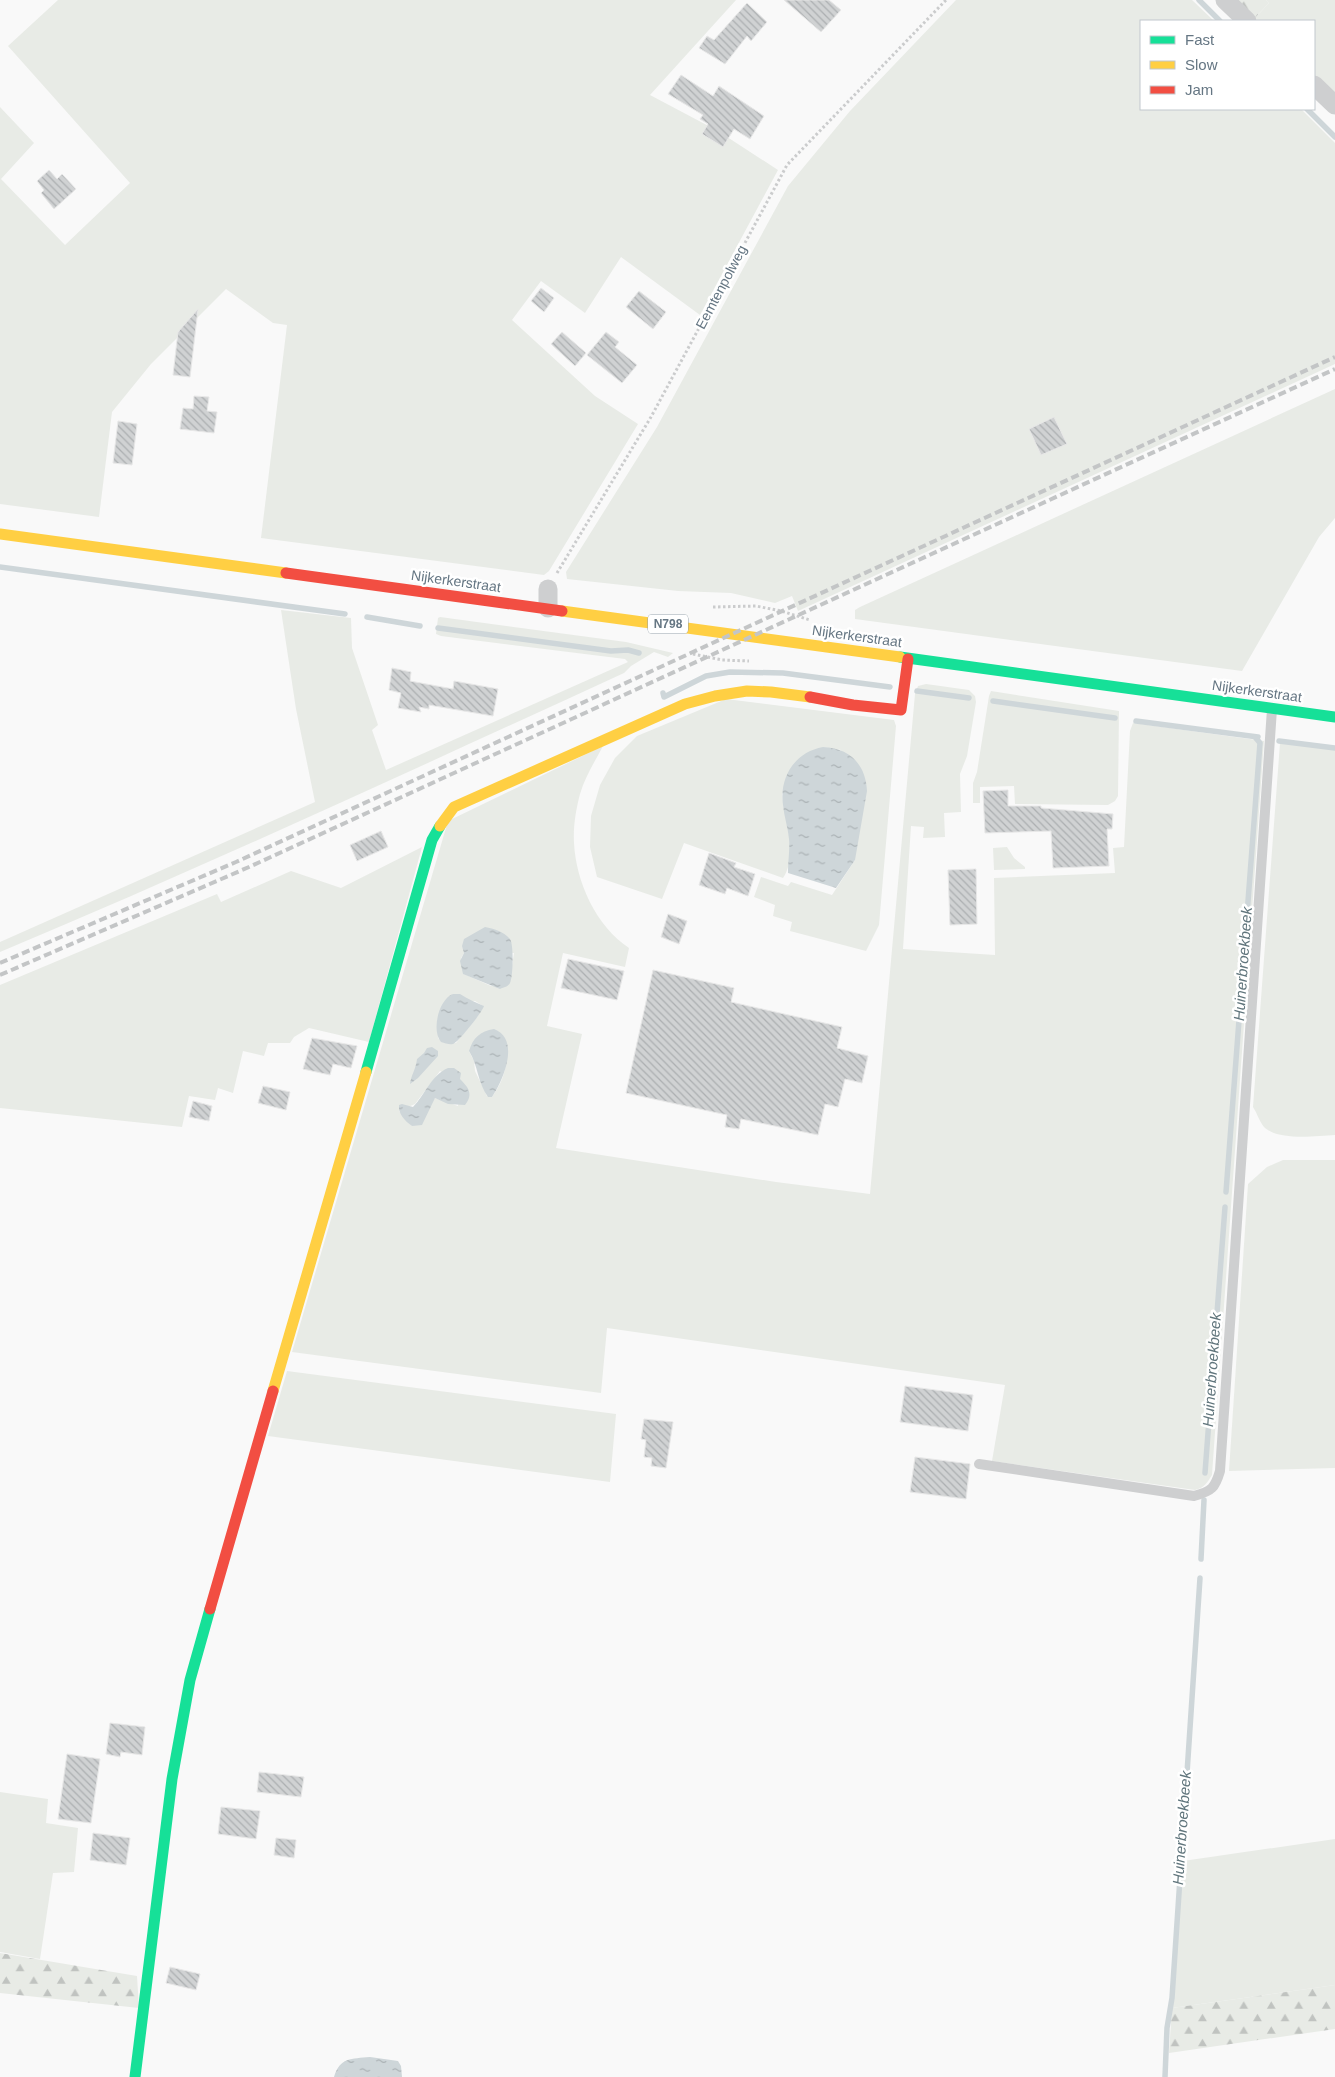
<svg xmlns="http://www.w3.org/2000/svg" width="1335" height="2077" font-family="Arial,sans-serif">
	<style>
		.green { fill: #e8ebe6; fill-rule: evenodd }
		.forest { fill: url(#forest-firs) }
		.water { fill: url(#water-ripples) }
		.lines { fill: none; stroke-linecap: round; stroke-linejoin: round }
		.stream { stroke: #ced6d9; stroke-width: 5.5 }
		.building { fill: url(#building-back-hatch); stroke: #e8e8e8 }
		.path { stroke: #cbcccd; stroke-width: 3; stroke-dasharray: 2.5 2.5; stroke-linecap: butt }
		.lane { stroke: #cecfd0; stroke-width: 10 }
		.street { stroke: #cecfd0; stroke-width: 19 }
		.fast { stroke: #16e098; stroke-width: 11 }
		.slow { stroke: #ffcf43; stroke-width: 11 }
		.jam { stroke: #f24e42; stroke-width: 11 }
		.rail { stroke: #c3c5c6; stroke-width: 4; stroke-dasharray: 8 4; stroke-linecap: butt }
		.labels { text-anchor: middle; stroke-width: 5; stroke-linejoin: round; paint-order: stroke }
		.shield { fill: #fff; stroke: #939fa8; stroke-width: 1 }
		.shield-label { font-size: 12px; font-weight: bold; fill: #657683 }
		.street-label { font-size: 14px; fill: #657683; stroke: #fff }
		.water-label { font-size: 15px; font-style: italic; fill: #60757c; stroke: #fff }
	</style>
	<defs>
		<pattern id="forest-firs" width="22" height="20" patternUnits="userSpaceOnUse" patternTransform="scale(1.25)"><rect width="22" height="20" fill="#e8ebe6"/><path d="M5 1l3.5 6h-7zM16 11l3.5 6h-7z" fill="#c0c3c0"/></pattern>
		<pattern id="water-ripples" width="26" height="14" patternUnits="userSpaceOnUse" patternTransform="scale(1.25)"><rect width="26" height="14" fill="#ced6d9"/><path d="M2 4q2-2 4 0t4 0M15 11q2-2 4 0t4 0" fill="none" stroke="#abb2b5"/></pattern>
		<pattern id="building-back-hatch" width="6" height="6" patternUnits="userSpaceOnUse" patternTransform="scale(1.25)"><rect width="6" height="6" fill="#d0d2d3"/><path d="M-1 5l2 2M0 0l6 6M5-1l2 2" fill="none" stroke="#acafb1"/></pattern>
	</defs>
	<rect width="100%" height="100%" fill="#f9f9f9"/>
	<!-- green -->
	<g class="green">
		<path d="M58 0H736L650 95 718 131 778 170 700 315 621 257 585 313 541 281 512 320 595 396 638 424 549 571 544 575 261 538 287 325 273 323 226 289 151 364 112 412 99 517 0 504V107L34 143 1 179 65 245 130 183 8 46Z"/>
		<path d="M956 0H1192L1214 21H1141V109H1301L1335 143V364L798 611 792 596 775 603 731 593 678 591 567 579 566 572 657 427 788 186 850 111Z"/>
		<path d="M1266 0H1335V98L1314 78V21H1254L1253 20 1269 3Z"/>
		<path d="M1335 389V518L1319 537 1242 671 855 619V610L860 607Z"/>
		<path d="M281 610 351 618 352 648 378 725 372 730 386 770 628 662 625 659 441 636 436 634 438 618 440 617 626 642 673 653 668 657 654 652 631 666 624 673C417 768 210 864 0 952V942L315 802 296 709Z"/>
		<path d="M926 684 969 690 975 696 976 702 967 756 960 774 961 812 944 813 945 837 923 838 924 827 911 826 903 949 995 955 994 878 1115 873 1113 848 1124 847 1130 731 1133 723 1264 741 1212 1475C1207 1483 1204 1488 1195 1490L992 1461 1005 1385 607 1328 601 1393 292 1352 448 821 603 746C595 761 585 777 580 794 576 809 573 827 574 843 576 882 596 926 629 948L625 967 563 953 547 1026 582 1034 556 1148 776 1182 870 1194 915 694 918 686ZM464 950 514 953 511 972V980L491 986 464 974 461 958 464 953ZM464 997 468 1001H475L483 1006C477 1020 466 1030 456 1043 449 1044 443 1044 438 1038ZM469 1051 507 1058C505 1074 501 1084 492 1097L487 1096 475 1071 474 1061ZM440 1071 461 1081 458 1106 435 1098 412 1126 399 1111 415 1104Z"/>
		<path d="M991 691 1119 711 1118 796 1115 801 1108 805 1015 804 1014 786 980 787V803H973V783L977 772 989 696Z"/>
		<path d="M726 699 894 720 896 726 879 925 866 951 790 931 792 922 773 916 775 905 754 897 761 877 788 886 791 882 832 895 855 860 841 750 823 747 782 794C784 820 799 854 783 878L684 843 662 899 597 877 590 847 591 816 600 785 615 758 637 736Z"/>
		<path d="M1280 743 1335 749V1135C1316 1136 1280 1141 1265 1128 1260 1123 1257 1113 1253 1107Z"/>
		<path d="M422 847 369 1042 309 1028 294 1037 290 1043H268L264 1056 243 1051 233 1093 218 1088 215 1100 189 1096 182 1127 0 1108V985L217 894 221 902 291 871 341 888Z"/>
		<path d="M1007 847 1014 858 1025 867V869L994 870 993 848Z"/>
		<path d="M1283 1160H1335V1468L1229 1471 1248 1184 1267 1167Z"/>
		<path d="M287 1371 616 1414 610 1482 268 1436Z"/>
		<path d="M0 1792 48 1799 46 1823 78 1828 74 1872 53 1873 40 1959 0 1952Z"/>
		<path d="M1335 1839V1985L1172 2008 1183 1861Z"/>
	</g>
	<!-- forest -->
	<g class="forest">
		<path d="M1233 0H1266L1269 3 1253 20Z"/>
		<path d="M0 1953 137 1976 139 2008 0 1993Z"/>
		<path d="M1335 1985V2029L1169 2053 1172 2008Z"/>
	</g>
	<!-- water -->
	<g class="water">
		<path d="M823 747C850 748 866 765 867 791L855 860 836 888 788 873V871C788 860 790 850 789 839 788 828 784 816 783 805 779 777 795 752 823 747Z"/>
		<path d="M485 927C494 929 503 931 510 939 514 945 513 977 510 983 508 987 504 987 500 989L463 974 460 961 464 953 462 946 464 939Z"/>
		<path d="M453 994H460C468 999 475 1002 484 1006 483 1011 458 1043 453 1044 449 1045 445 1043 441 1042 431 1030 439 999 453 994Z"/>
		<path d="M494 1029C521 1039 503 1081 492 1097H488C478 1084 478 1065 469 1051 473 1038 480 1031 494 1029Z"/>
		<path d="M432 1047 438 1051V1056L418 1078 410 1084C411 1075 416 1069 417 1059L424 1053 427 1048Z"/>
		<path d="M448 1068H454L461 1073 460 1079C468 1087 474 1094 465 1105L448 1104 435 1098 422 1125 412 1126C405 1121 398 1114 399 1105L402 1104 413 1107C426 1094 430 1076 448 1068Z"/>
		<path d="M370 2057 398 2061 401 2066 402 2077H334C340 2057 351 2059 370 2057Z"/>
	</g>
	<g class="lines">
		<!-- stream -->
		<g class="stream">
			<path d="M1199 0 1220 21"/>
			<path d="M1307 109 1335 137"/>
			<path d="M0 567 345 614"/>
			<path d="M367 617 420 626"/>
			<path d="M438 628 611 651 628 650 639 653"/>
			<path d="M917 691 969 698"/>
			<path d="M663 693 664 697 706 676 730 672 783 673 890 687"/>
			<path d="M993 701 1115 718"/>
			<path d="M1136 721 1258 737"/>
			<path d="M1279 741 1335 748"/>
			<path d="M1226 1192 1260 743 1255 737"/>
			<path d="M1205 1473 1225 1207"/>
			<path d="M1201 1559 1204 1500"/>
			<path d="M1165 2077 1167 2028 1172 1998 1200 1578"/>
		</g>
	</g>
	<!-- building -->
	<g class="building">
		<path d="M784 0H829L841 10 821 32Z"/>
		<path d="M747 3 767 22 751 41 747 36 725 64 699 48 707 36 714 40Z"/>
		<path d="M681 75 713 96 719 86 764 116 750 139 734 129 723 147 702 134 708 124 700 119 703 115 668 94Z"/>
		<path d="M49 170 57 179 62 174 76 189 54 209 41 193 44 190 37 181Z"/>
		<path d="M541 288 554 298 544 312 531 301Z"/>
		<path d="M639 291 666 312 653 329 626 307Z"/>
		<path d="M198 309 190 377 173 375 178 332Z"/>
		<path d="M562 332 586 353 575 366 551 344Z"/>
		<path d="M606 332 619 342 615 347 637 365 622 383 587 355Z"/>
		<path d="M194 396 209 397 207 411 217 412 214 433 180 429 183 408 193 409Z"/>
		<path d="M1054 417 1067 444 1041 455 1029 429Z"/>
		<path d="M118 421 137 424 132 465 113 463Z"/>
		<path d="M392 668 411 672 410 681 453 689 454 681 498 689 493 716 429 705V709L419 707 421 712 398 708 401 693 389 690Z"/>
		<path d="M1008 790V806H1041V808L1113 814 1112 829H1107L1109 866 1053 868 1051 831 985 833 983 791Z"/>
		<path d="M381 831 388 847 357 861 350 845Z"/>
		<path d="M709 853 736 863 734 867 755 874 748 896 727 888 725 894 699 885Z"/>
		<path d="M976 869 977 924 950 925 948 870Z"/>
		<path d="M668 914 687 921 679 944 661 937Z"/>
		<path d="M568 959 624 971 617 1000 561 988Z"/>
		<path d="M653 970 734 988 731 1002 842 1027 837 1048 868 1056 862 1083 845 1079 838 1107 825 1104 818 1135 741 1119 739 1129 725 1127 727 1115 626 1093Z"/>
		<path d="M312 1038 357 1046 351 1068 333 1064 330 1075 303 1069Z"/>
		<path d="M263 1086 290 1092 286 1110 258 1103Z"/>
		<path d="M193 1101 212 1106 209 1121 189 1117Z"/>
		<path d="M905 1386 973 1395 968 1431 900 1422Z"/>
		<path d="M644 1419 673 1422 666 1468 651 1466 652 1458 644 1457 646 1440 641 1439Z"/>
		<path d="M915 1457 970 1464 966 1499 910 1492Z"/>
		<path d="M110 1723 145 1727 142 1755 121 1752 120 1757 106 1754Z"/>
		<path d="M67 1754 100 1759 91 1823 58 1819Z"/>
		<path d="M259 1772 304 1777 301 1797 257 1792Z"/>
		<path d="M221 1807 260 1811 256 1839 218 1834Z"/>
		<path d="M93 1833 130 1838 126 1865 90 1860Z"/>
		<path d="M276 1838 296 1840 294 1858 274 1855Z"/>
		<path d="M170 1967 200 1974 196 1990 166 1983Z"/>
	</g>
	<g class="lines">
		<!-- path -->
		<g class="path">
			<path d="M557 573 651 417 787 165 946 0"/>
			<path d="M713 607 756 606 781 611 810 620"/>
			<path d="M693 654 722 660 749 661"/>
		</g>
		<!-- lane -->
		<path class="lane" d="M979 1464 1194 1496C1212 1491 1215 1488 1220 1471L1272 709"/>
		<!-- street -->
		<g class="street">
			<path d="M1225 0 1247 21"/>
			<path d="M1314 85 1335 105"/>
			<path d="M548 608V589"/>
		</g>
		<!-- fast -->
		<g class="fast">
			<path d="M900 657 1335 717"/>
			<path d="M366 1072 432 840 440 826"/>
			<path d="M135 2077 172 1779 190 1680 210 1609"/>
		</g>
		<!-- slow -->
		<g class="slow">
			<path d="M0 534 286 573"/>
			<path d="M562 611 900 657"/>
			<path d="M440 826 454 807 685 704 715 696 747 691 771 692 810 697"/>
			<path d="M273 1391 366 1072"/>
		</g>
		<!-- jam -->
		<g class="jam">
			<path d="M286 573 562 611"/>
			<path d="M810 697 853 705 901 710 908 659"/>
			<path d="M210 1609 273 1391"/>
		</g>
		<!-- rail -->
		<g class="rail">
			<path d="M0 963 236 862 1335 357"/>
			<path d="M0 975 249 867 1335 369"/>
		</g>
	</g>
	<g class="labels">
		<!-- shield labels -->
		<rect class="shield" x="648" y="614.5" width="40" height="19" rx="4"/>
		<g class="shield-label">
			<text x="668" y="628">N798</text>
		</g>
		<!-- street labels -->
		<g class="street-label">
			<text transform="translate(721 287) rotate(-62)" y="5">Eemtenpolweg</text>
			<text transform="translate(456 581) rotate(8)" y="5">Nijkerkerstraat</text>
			<text transform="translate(857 636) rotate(8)" y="5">Nijkerkerstraat</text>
			<text transform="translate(1257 691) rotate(8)" y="5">Nijkerkerstraat</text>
		</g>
		<!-- water labels -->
		<g class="water-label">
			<text transform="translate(1243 964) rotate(-86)" y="5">Huinerbroekbeek</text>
			<text transform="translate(1212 1370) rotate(-86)" y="5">Huinerbroekbeek</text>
			<text transform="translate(1182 1828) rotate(-86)" y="5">Huinerbroekbeek</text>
		</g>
	</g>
	<!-- legend -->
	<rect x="1140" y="20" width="175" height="90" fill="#ffffff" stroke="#c1c8cd"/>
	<rect x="1150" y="36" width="25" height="8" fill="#16e098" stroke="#c1c8cd"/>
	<text x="1185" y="45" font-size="15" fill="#657683">Fast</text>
	<rect x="1150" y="61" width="25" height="8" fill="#ffcf43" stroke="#c1c8cd"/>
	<text x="1185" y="70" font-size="15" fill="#657683">Slow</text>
	<rect x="1150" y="86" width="25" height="8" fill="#f24e42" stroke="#c1c8cd"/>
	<text x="1185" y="95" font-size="15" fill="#657683">Jam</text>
</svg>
